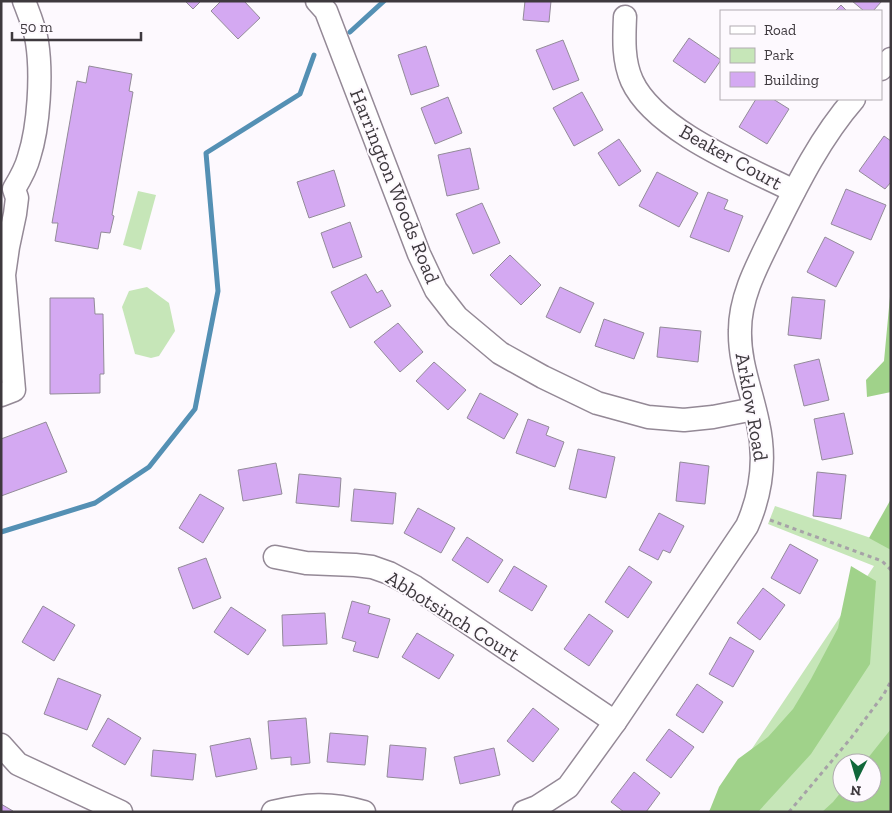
<svg xmlns="http://www.w3.org/2000/svg" width="892" height="813" font-family="'Zilla Slab',serif">
	<style>
		.green { fill: #c6e6b8; fill-rule: evenodd }
		.forest { fill: #a0d28a }
		.lines { fill: none; stroke-linecap: round; stroke-linejoin: round }
		.stream { stroke: #5490b4; stroke-width: 5 }
		.building { fill: #d4a9f2; stroke: #938b99 }
		.minor-casing { stroke: #948996; stroke-width: 25 }
		.path { stroke: #a6a2a7; stroke-width: 3; stroke-dasharray: 4 4; stroke-linecap: butt }
		.minor { stroke: #fff; stroke-width: 22 }
		.labels { text-anchor: middle; stroke-width: 4; stroke-linejoin: round; paint-order: stroke }
		.street-label { font-size: 20px; fill: #3e393e; stroke: #fdf9fe }
	</style>
	<rect width="100%" height="100%" fill="#fdf9fe"/>
	<!-- green -->
	<g class="green">
		<path d="M138 191 156 195 141 250 123 245Z"/>
		<path d="M147 287 169 303 175 331 159 356 151 358 135 354 122 307 129 291Z"/>
		<path d="M775 506 889 544 891 542V812H708L717 801 874 566 768 524ZM842 763H872V793H842Z"/>
	</g>
	<!-- forest -->
	<g class="forest">
		<path d="M891 286V392L867 397 866 380 884 361Z"/>
		<path d="M891 499V550L869 538Z"/>
		<path d="M851 566 876 581 870 664 811 754 758 812H709L719 787 738 759 768 737 793 709 811 679 838 628Z"/>
		<path d="M891 729V812H822L833 802 842 791V793H872V763H864Z"/>
	</g>
	<g class="lines">
		<!-- stream -->
		<g class="stream">
			<path d="M350 32 384 1"/>
			<path d="M1 532 95 503 149 467 195 409 218 291 206 153 300 94 314 55"/>
		</g>
	</g>
	<!-- building -->
	<g class="building">
		<path d="M185 1H201L193 9Z"/>
		<path d="M221 1H244L260 18 238 39 211 11Z"/>
		<path d="M525 1H551L549 22 523 20Z"/>
		<path d="M852 1H882L873 11H864Z"/>
		<path d="M841 5 847 11H835Z"/>
		<path d="M689 38 721 60 705 83 673 61Z"/>
		<path d="M563 40 579 80 553 90 536 50Z"/>
		<path d="M426 46 439 86 411 95 398 55Z"/>
		<path d="M89 66 132 74 129 91 133 92 112 215 114 216 110 233 101 232 98 249 55 241 58 223H52L77 81 86 83Z"/>
		<path d="M582 92 603 130 574 146 553 108Z"/>
		<path d="M448 97 462 133 435 144 421 108Z"/>
		<path d="M756 99H773L789 109 767 144 739 127Z"/>
		<path d="M884 136 891 141V182L885 189 859 171Z"/>
		<path d="M619 139 641 171 619 186 598 153Z"/>
		<path d="M470 148 479 189 447 196 438 155Z"/>
		<path d="M334 170 345 206 309 218 297 182Z"/>
		<path d="M657 172 698 193 679 227 639 206Z"/>
		<path d="M846 189 886 205 871 240 831 224Z"/>
		<path d="M708 192 728 200 724 209 743 216 729 252 690 237Z"/>
		<path d="M482 203 500 243 473 254 456 214Z"/>
		<path d="M350 222 362 257 333 268 321 233Z"/>
		<path d="M825 237 854 252 836 287 807 272Z"/>
		<path d="M510 255 541 285 521 305 490 275Z"/>
		<path d="M366 274 377 293 382 290 391 306 350 328 331 292Z"/>
		<path d="M560 287 594 303 580 333 546 317Z"/>
		<path d="M792 297 825 300 821 339 788 335Z"/>
		<path d="M50 298H94L95 314H103L104 374H100V393L50 394Z"/>
		<path d="M604 319 644 333 634 359 595 346Z"/>
		<path d="M398 323 423 352 400 372 374 342Z"/>
		<path d="M660 327 701 331 698 362 657 357Z"/>
		<path d="M819 359 829 400 804 406 794 365Z"/>
		<path d="M434 362 466 390 448 410 416 381Z"/>
		<path d="M480 393 518 414 504 439 467 418Z"/>
		<path d="M844 413 853 454 822 460 814 419Z"/>
		<path d="M528 419 549 427 546 435 564 442 555 467 516 453Z"/>
		<path d="M46 422 67 472 1 496V439Z"/>
		<path d="M578 449 615 457 606 498 569 489Z"/>
		<path d="M680 462 709 466 705 504 676 501Z"/>
		<path d="M276 463 282 494 243 501 238 470Z"/>
		<path d="M817 472 846 475 841 519 813 516Z"/>
		<path d="M299 474 341 478 339 507 296 503Z"/>
		<path d="M354 489 396 493 393 524 351 521Z"/>
		<path d="M200 494 224 508 203 543 179 528Z"/>
		<path d="M418 508 455 528 441 553 404 533Z"/>
		<path d="M659 513 684 526 670 553 663 550 658 560 639 550Z"/>
		<path d="M467 537 503 560 488 583 452 560Z"/>
		<path d="M790 544 818 560 800 594 771 578Z"/>
		<path d="M206 558 221 598 193 609 178 568Z"/>
		<path d="M514 566 547 586 532 611 499 591Z"/>
		<path d="M629 566 652 582 628 618 605 602Z"/>
		<path d="M763 588 785 605 760 640 737 623Z"/>
		<path d="M352 601 370 606 368 613 390 619 378 658 353 651 356 642 342 638Z"/>
		<path d="M43 606 75 625 54 661 22 642Z"/>
		<path d="M231 607 266 630 248 655 214 632Z"/>
		<path d="M325 613 327 644 283 646 282 615Z"/>
		<path d="M589 614 613 631 589 666 564 649Z"/>
		<path d="M417 633 454 655 439 679 402 657Z"/>
		<path d="M730 637 754 651 733 687 709 674Z"/>
		<path d="M58 678 101 695 87 730 44 714Z"/>
		<path d="M697 684 723 702 703 733 676 715Z"/>
		<path d="M533 708 559 729 533 762 507 741Z"/>
		<path d="M108 718 141 738 125 765 92 746Z"/>
		<path d="M306 718 310 763 291 765V757L271 759 268 721Z"/>
		<path d="M669 729 694 747 671 778 646 760Z"/>
		<path d="M330 733 368 736 365 765 327 762Z"/>
		<path d="M250 738 257 769 216 777 210 746Z"/>
		<path d="M390 745 426 748 423 780 387 777Z"/>
		<path d="M494 748 500 775 460 784 454 757Z"/>
		<path d="M153 750 196 754 193 780 151 776Z"/>
		<path d="M634 772 660 793 646 812H624L611 802Z"/>
		<path d="M1 804 13 811V812H1Z"/>
	</g>
	<g class="lines">
		<defs>
			<g id="minor">
				<path d="M317 1 326 11 419 254 436 290 457 317 500 353 543 377 597 403 648 417 684 420 713 417 754 409"/>
				<path d="M625 17C624 39 623 61 632 81 655 131 746 167 794 191"/>
				<path d="M881 69 891 59"/>
				<path d="M1 395 14 390 4 275 8 247 15 214 17 198 14 189C20 179 26 169 29 157 39 126 42 74 37 42 35 28 29 14 24 1"/>
				<path d="M275 557 306 563 355 565 372 567 389 573 415 587 615 722"/>
				<path d="M1 745 18 764 121 812"/>
				<path d="M273 812C306 804 330 802 364 812"/>
				<path d="M524 812 537 807 568 787 615 722 747 526C762 492 766 459 758 423 752 392 739 363 740 330 740 295 759 262 774 231 797 185 820 138 854 99"/>
			</g>
		</defs>
		<!-- minor casing -->
		<use href="#minor" class="minor-casing"/>
		<!-- path -->
		<g class="path">
			<path d="M770 520 882 561 891 570"/>
			<path d="M789 812 851 738 884 694 891 681"/>
		</g>
		<!-- minor -->
		<use href="#minor" class="minor"/>
	</g>
	<g class="labels">
		<!-- street labels -->
		<g class="street-label">
			<text transform="translate(731 157) rotate(29)" y="7">Beaker Court</text>
			<text transform="translate(395 186) rotate(68)" y="7">Harrington Woods Road</text>
			<text transform="translate(752 407) rotate(80)" y="7">Arklow Road</text>
			<text transform="translate(453 616) rotate(32)" y="7">Abbotsinch Court</text>
		</g>
	</g>
	<!-- border -->
	<rect width="892" height="813" fill="none" stroke="#3e393e" stroke-width="5"/>
	<!-- legend -->
	<rect x="720" y="10" width="162" height="90" fill="#fdf9fe" stroke="#b1acb1"/>
	<rect x="730" y="26" width="25" height="8" fill="#ffffff" stroke="#b1acb1"/>
	<text x="764" y="35" font-size="15" fill="#3e393e">Road</text>
	<rect x="730" y="48" width="25" height="15" fill="#c6e6b8" stroke="#b1acb1"/>
	<text x="764" y="60" font-size="15" fill="#3e393e">Park</text>
	<rect x="730" y="72" width="25" height="15" fill="#d4a9f2" stroke="#b1acb1"/>
	<text x="764" y="85" font-size="15" fill="#3e393e">Building</text>
	<!-- north arrow -->
	<g transform="translate(857 778) rotate(185)"><circle r="24" fill="#fdf9fe" stroke="#b1acb1"/>
	<path d="M0-4L9 19L0 12L-9 19Z" fill="#10673a"/>
	<text y="-8" font-size="14" font-weight="bold" text-anchor="middle" fill="#3e393e">N</text>
	</g>
	<!-- scale -->
	<path d="M12 32v8h129v-8" fill="none" stroke="#3e393e" stroke-width="2.5"/>
	<text x="20" y="32" font-size="15" fill="#3e393e" stroke="#fdf9fe" stroke-width="4" paint-order="stroke">50 m</text>
</svg>
